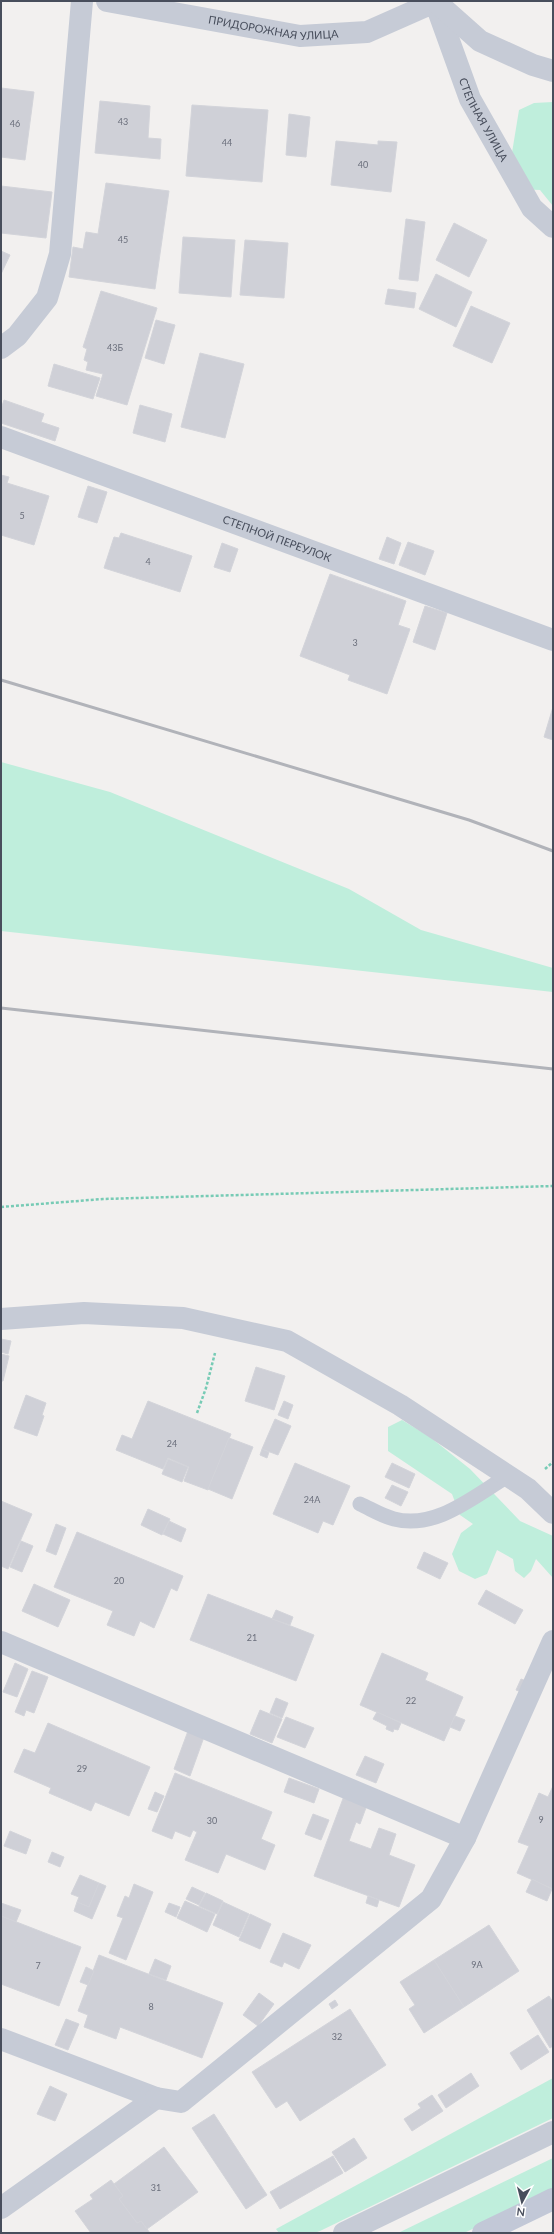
<svg xmlns="http://www.w3.org/2000/svg" width="554" height="2234" font-family="Lato,sans-serif">
	<style>
		.green { fill: #bfeedc }
		.building { fill: #cfd0d7; stroke: #d3d4da }
		.lines { fill: none; stroke-linecap: round; stroke-linejoin: round }
		.path { stroke: #77cbb5; stroke-width: 2.5; stroke-dasharray: 3 2; stroke-linecap: butt }
		.service { stroke: #c6cbd6; stroke-width: 15 }
		.minor { stroke: #c6cbd6; stroke-width: 22 }
		.tertiary { stroke: #c6cbd6; stroke-width: 22 }
		.secondary { stroke: #c2c8d7; stroke-width: 22 }
		.rail { stroke: #b1b3b9; stroke-width: 3 }
		.labels { text-anchor: middle; stroke-width: 3.5; stroke-linejoin: round; paint-order: stroke }
		.number-label { font-size: 9px; fill: #6a6e7b }
		.street-label { font-size: 11px; fill: #484e5c; stroke: #fff }
	</style>
	<rect width="100%" height="100%" fill="#f2f0ef"/>
	<!-- green -->
	<g class="green">
		<path d="M553 102V206L540 190 515 189 508 177 519 110 534 103Z"/>
		<path d="M1 762 110 792 349 889 421 930 553 968V992L1 931Z"/>
		<path d="M402 1420 430 1437 470 1469 520 1521 553 1536V1578L536 1559 531 1571 524 1578 515 1571 513 1559 497 1550 487 1574 475 1579 459 1571 452 1554 461 1533 473 1524 460 1515 452 1494 388 1451V1427Z"/>
		<path d="M553 2078V2118L320 2231 314 2233H279L276 2229Z"/>
		<path d="M553 2158V2191L464 2233H398Z"/>
	</g>
	<!-- building -->
	<g class="building">
		<path d="M1 88 34 92 25 160 1 157Z"/>
		<path d="M100 101 150 106 148 138 161 139 160 159 95 153Z"/>
		<path d="M192 105 268 110 262 182 186 176Z"/>
		<path d="M289 114 310 117 306 157 286 155Z"/>
		<path d="M336 141 378 145V141L397 142 391 192 331 185Z"/>
		<path d="M106 183 169 191 155 289 69 277 73 247 83 249 86 232 98 234Z"/>
		<path d="M1 186 52 192 46 238 1 233Z"/>
		<path d="M406 219 425 222 418 281 399 279Z"/>
		<path d="M454 223 487 240 469 277 436 260Z"/>
		<path d="M183 237 235 240 231 297 179 293Z"/>
		<path d="M245 240 288 243 284 298 240 295Z"/>
		<path d="M1 251 10 255 1 274Z"/>
		<path d="M436 274 472 292 456 327 419 309Z"/>
		<path d="M388 289 416 293 414 308 385 304Z"/>
		<path d="M101 291 157 308 127 405 96 396 103 374 86 370 88 362 84 360 87 349 83 347Z"/>
		<path d="M471 306 510 323 492 363 453 346Z"/>
		<path d="M156 320 175 325 164 364 145 358Z"/>
		<path d="M200 353 244 364 225 438 181 427Z"/>
		<path d="M54 364 100 378 93 399 48 386Z"/>
		<path d="M4 400 44 414 41 422 59 428 55 441 1 423V409Z"/>
		<path d="M140 405 172 414 165 442 133 433Z"/>
		<path d="M1 475 9 477 7 483 49 496 34 545 1 535Z"/>
		<path d="M88 486 107 492 97 523 78 517Z"/>
		<path d="M121 533 192 556 180 592 104 568 114 537 119 538Z"/>
		<path d="M387 537 401 543 394 564 379 559Z"/>
		<path d="M408 542 434 551 425 575 399 565Z"/>
		<path d="M222 543 238 549 230 572 214 567Z"/>
		<path d="M330 574 406 601 398 625 410 629 387 694 348 680 350 675 300 656Z"/>
		<path d="M425 606 447 613 435 650 413 642Z"/>
		<path d="M553 707V740L544 737Z"/>
		<path d="M1 1339 11 1341 8 1354 1 1352Z"/>
		<path d="M1 1354 9 1356 3 1381H1Z"/>
		<path d="M256 1367 285 1376 274 1410 245 1401Z"/>
		<path d="M26 1395 46 1403 42 1415 44 1416 37 1436 14 1428Z"/>
		<path d="M148 1401 231 1434 208 1490 184 1481 189 1467 168 1458 163 1469 116 1450 122 1435 132 1439Z"/>
		<path d="M284 1401 293 1405 288 1419 278 1415Z"/>
		<path d="M275 1419 291 1426 278 1455 262 1449Z"/>
		<path d="M229 1438 253 1447 232 1499 208 1489Z"/>
		<path d="M262 1449 269 1452 267 1458 260 1455Z"/>
		<path d="M168 1459 188 1467 182 1482 162 1474Z"/>
		<path d="M295 1463 350 1486 333 1525 323 1521 318 1533 273 1514Z"/>
		<path d="M392 1463 415 1474 409 1488 385 1477Z"/>
		<path d="M392 1485 408 1492 401 1506 385 1498Z"/>
		<path d="M1 1501 32 1514 8 1569 1 1566Z"/>
		<path d="M148 1509 170 1519 162 1535 141 1525Z"/>
		<path d="M169 1521 186 1529 181 1542 163 1534Z"/>
		<path d="M56 1524 66 1528 56 1555 46 1551Z"/>
		<path d="M77 1532 183 1576 177 1591 171 1588 154 1628 140 1621 134 1636 107 1625 113 1611 54 1587Z"/>
		<path d="M21 1541 33 1546 22 1572 10 1567Z"/>
		<path d="M424 1552 448 1563 440 1579 417 1568Z"/>
		<path d="M34 1584 70 1600 58 1627 22 1611Z"/>
		<path d="M486 1590 523 1610 515 1624 478 1604Z"/>
		<path d="M208 1594 314 1635 296 1681 190 1640Z"/>
		<path d="M276 1610 293 1617 290 1625 272 1619Z"/>
		<path d="M382 1653 428 1673 425 1680 463 1697 444 1741 360 1705Z"/>
		<path d="M15 1663 28 1669 17 1697 3 1692Z"/>
		<path d="M32 1671 48 1677 34 1713 26 1710 24 1716 15 1712Z"/>
		<path d="M521 1679 529 1682 524 1693 516 1690Z"/>
		<path d="M276 1698 288 1703 282 1718 270 1713Z"/>
		<path d="M260 1710 282 1719 272 1743 250 1734Z"/>
		<path d="M377 1712 401 1723 398 1730 394 1729 393 1732 386 1729 387 1726 373 1719Z"/>
		<path d="M455 1716 465 1720 460 1731 450 1727Z"/>
		<path d="M286 1717 314 1728 305 1748 277 1737Z"/>
		<path d="M48 1723 150 1767 129 1816 95 1802 91 1811 49 1793 51 1788 14 1772 24 1749 35 1753Z"/>
		<path d="M188 1731 204 1737 190 1776 174 1769Z"/>
		<path d="M365 1756 384 1764 376 1783 356 1775Z"/>
		<path d="M175 1773 272 1812 261 1839 275 1845 265 1870 226 1854 218 1873 185 1860 197 1832 193 1830 190 1837 175 1831 172 1839 152 1831Z"/>
		<path d="M289 1778 319 1789 314 1803 284 1792Z"/>
		<path d="M553 1786V1889L517 1873 529 1846 518 1842 539 1793 548 1797Z"/>
		<path d="M155 1792 164 1796 157 1812 148 1809Z"/>
		<path d="M344 1796 367 1805 360 1824 356 1822 349 1841 371 1849 379 1828 396 1834 389 1855 415 1865 399 1907 314 1876Z"/>
		<path d="M313 1814 329 1820 321 1840 305 1834Z"/>
		<path d="M10 1831 31 1840 26 1854 4 1846Z"/>
		<path d="M52 1852 64 1857 60 1867 48 1862Z"/>
		<path d="M80 1875 99 1883 89 1907 77 1902 79 1897 71 1894Z"/>
		<path d="M532 1879 552 1889 547 1901 526 1892Z"/>
		<path d="M99 1883 106 1886 92 1919 74 1911 77 1902 89 1907Z"/>
		<path d="M134 1884 153 1892 126 1960 109 1953 123 1918 117 1916 125 1896 129 1898Z"/>
		<path d="M192 1887 205 1893 199 1905 186 1899Z"/>
		<path d="M206 1893 223 1901 217 1914 199 1906Z"/>
		<path d="M368 1896 379 1900 377 1907 366 1903Z"/>
		<path d="M185 1901 215 1914 207 1932 177 1918Z"/>
		<path d="M223 1902 249 1914 239 1937 213 1925Z"/>
		<path d="M1 1903 21 1910 16 1922 1 1916Z"/>
		<path d="M169 1903 180 1907 176 1917 165 1912Z"/>
		<path d="M250 1914 271 1924 260 1949 239 1940Z"/>
		<path d="M1 1916 81 1947 59 2006 1 1984Z"/>
		<path d="M489 1925 519 1971 464 2007 434 1960Z"/>
		<path d="M283 1933 311 1945 299 1969 284 1962 282 1967 270 1962Z"/>
		<path d="M99 1955 223 2003 202 2058 120 2027 116 2039 84 2027 88 2015 78 2011Z"/>
		<path d="M155 1959 171 1966 166 1980 149 1974Z"/>
		<path d="M434 1960 464 2007 424 2033 409 2009 415 2005 400 1982Z"/>
		<path d="M86 1967 94 1971 88 1985 80 1982Z"/>
		<path d="M259 1993 274 2004 258 2026 243 2015Z"/>
		<path d="M549 1996 553 2002V2046L550 2048 527 2010Z"/>
		<path d="M335 2000 338 2005 332 2009 329 2004Z"/>
		<path d="M350 2009 386 2065 300 2121 287 2101 276 2108 252 2072Z"/>
		<path d="M66 2019 79 2024 68 2050 55 2045Z"/>
		<path d="M538 2035 549 2052 521 2070 510 2053Z"/>
		<path d="M471 2073 479 2086 446 2108 438 2095Z"/>
		<path d="M50 2086 67 2094 55 2121 37 2114Z"/>
		<path d="M432 2095 443 2111 412 2131 404 2119 421 2108 418 2104Z"/>
		<path d="M214 2114 267 2195 246 2209 192 2128Z"/>
		<path d="M354 2138 367 2158 345 2172 332 2152Z"/>
		<path d="M164 2147 198 2192 147 2229 141 2221 137 2223 119 2199 123 2196 114 2184Z"/>
		<path d="M333 2156 343 2173 280 2209 270 2192Z"/>
		<path d="M111 2180 123 2196 119 2199 137 2223 141 2221 150 2233H91L75 2211 93 2199 90 2195Z"/>
	</g>
	<g class="lines">
		<!-- path -->
		<g class="path">
			<path d="M1 1207 103 1199 553 1186"/>
			<path d="M197 1413 206 1388 215 1353"/>
			<path d="M545 1469 553 1462"/>
		</g>
		<!-- service -->
		<path class="service" d="M360 1504C371 1509 382 1516 394 1519 436 1530 474 1496 508 1476"/>
		<!-- minor -->
		<g class="minor">
			<path id="s1" d="M107 1 300 36 367 32 435 2 470 99 532 208 553 227"/>
			<path d="M1 348 17 336 47 298 60 254 82 1"/>
			<path id="s2" d="M1 437 553 640"/>
			<path d="M1 1319 84 1313 183 1318 287 1341 400 1405 528 1489 553 1513"/>
			<path d="M1 1642 465 1838"/>
			<path d="M1 2039 156 2098 1 2208"/>
			<path d="M156 2098 181 2102 431 1899 465 1838 553 1641"/>
			<path d="M344 2233 553 2132"/>
		</g>
		<!-- tertiary -->
		<path class="tertiary" d="M435 1 480 41 533 65 553 71"/>
		<!-- secondary -->
		<path class="secondary" d="M483 2233 553 2199"/>
		<!-- rail -->
		<g class="rail">
			<path d="M1 680 469 820 553 851"/>
			<path d="M1 1008 553 1069"/>
		</g>
	</g>
	<g class="labels">
		<!-- number labels -->
		<g class="number-label">
			<text x="123" y="125">43</text>
			<text x="15" y="127">46</text>
			<text x="227" y="146">44</text>
			<text x="363" y="168">40</text>
			<text x="123" y="243">45</text>
			<text x="115" y="351">43Б</text>
			<text x="22" y="519">5</text>
			<text x="148" y="565">4</text>
			<text x="355" y="646">3</text>
			<text x="172" y="1447">24</text>
			<text x="312" y="1503">24А</text>
			<text x="119" y="1584">20</text>
			<text x="252" y="1641">21</text>
			<text x="411" y="1704">22</text>
			<text x="82" y="1772">29</text>
			<text x="541" y="1823">9</text>
			<text x="212" y="1824">30</text>
			<text x="477" y="1968">9А</text>
			<text x="38" y="1969">7</text>
			<text x="151" y="2010">8</text>
			<text x="337" y="2040">32</text>
			<text x="156" y="2191">31</text>
		</g>
		<!-- street labels -->
		<g class="street-label">
			<text dy="4" stroke="none"><textPath href="#s1" startOffset="169">ПРИДОРОЖНАЯ УЛИЦА</textPath></text>
			<text dy="4" stroke="none"><textPath href="#s1" startOffset="465">СТЕПНАЯ УЛИЦА</textPath></text>
			<text dy="4" stroke="none"><textPath href="#s2" startOffset="294">СТЕПНОЙ ПЕРЕУЛОК</textPath></text>
		</g>
	</g>
	<!-- border -->
	<rect width="554" height="2234" fill="none" stroke="#484e5c" stroke-width="4"/>
	<!-- north arrow -->
	<g transform="translate(522 2202) rotate(187)" stroke="#ffffff" stroke-width="3" paint-order="stroke">
	<path d="M0-3L7 15L0 10L-7 15Z" fill="#484e5c"/>
	<text y="-6" font-size="11" font-weight="bold" text-anchor="middle" fill="#484e5c">N</text>
	</g>
</svg>
